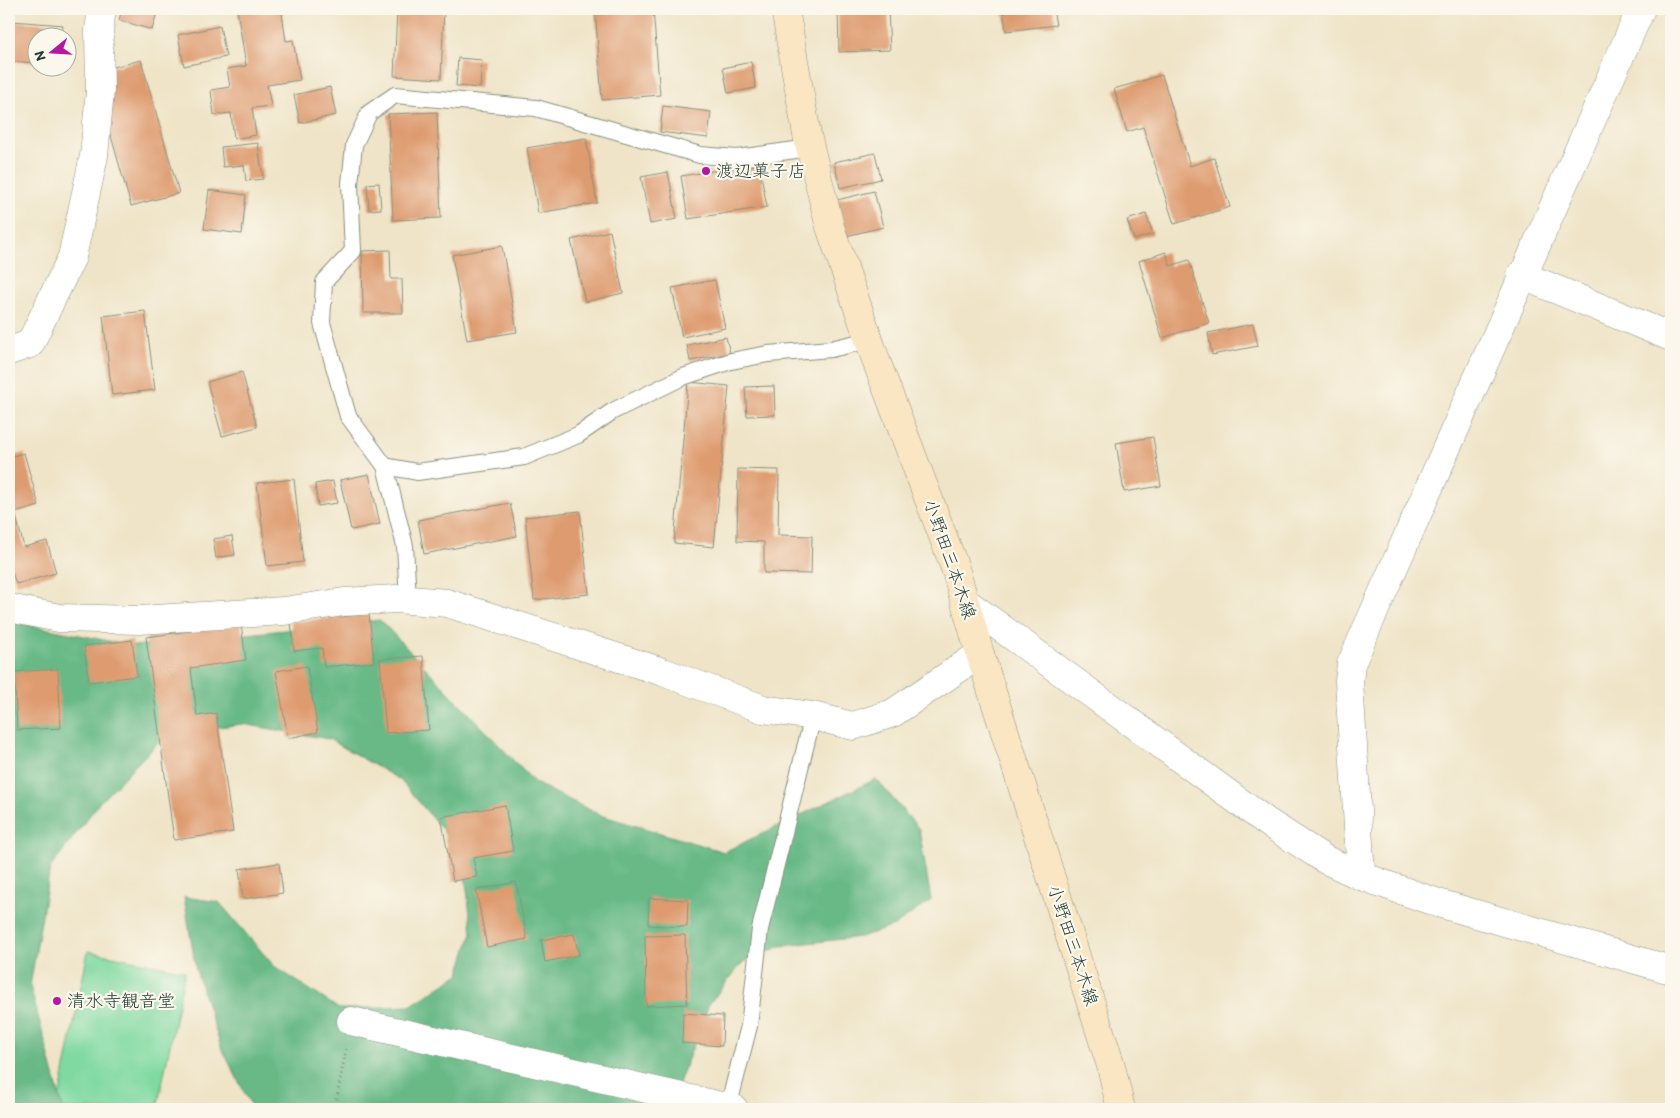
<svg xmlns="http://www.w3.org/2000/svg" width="1680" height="1118" font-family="Itim,'Klee One',sans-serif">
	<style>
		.green { fill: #7fd9a0; stroke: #4f8b6a }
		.forest { fill: #67b986; stroke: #437b5d }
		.building { fill: #de9b6f }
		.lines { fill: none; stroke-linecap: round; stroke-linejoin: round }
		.service-casing { stroke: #87907e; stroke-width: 18 }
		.minor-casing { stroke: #87907e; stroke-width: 29 }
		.tertiary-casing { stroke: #87907e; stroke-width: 29 }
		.secondary-casing { stroke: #87907e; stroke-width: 29 }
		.path { stroke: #87907e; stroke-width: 3; stroke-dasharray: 1 4; stroke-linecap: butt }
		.service { stroke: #fff; stroke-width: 16 }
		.minor { stroke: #fff; stroke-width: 28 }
		.tertiary { stroke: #fff; stroke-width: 28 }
		.secondary { stroke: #fbe6c4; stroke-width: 28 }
		.poi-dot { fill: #b5179e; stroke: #fbf7ec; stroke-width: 2 }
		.labels { text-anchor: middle; stroke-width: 4.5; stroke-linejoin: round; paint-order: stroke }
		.poi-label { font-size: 18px; fill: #1f3d34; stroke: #fbf7ec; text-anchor: start }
		.street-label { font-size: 18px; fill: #1f3d34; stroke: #fbf7ec }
	</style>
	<rect width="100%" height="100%" fill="#fbf7ec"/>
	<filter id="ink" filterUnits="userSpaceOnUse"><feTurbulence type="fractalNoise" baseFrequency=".02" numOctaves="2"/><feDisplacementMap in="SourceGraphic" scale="10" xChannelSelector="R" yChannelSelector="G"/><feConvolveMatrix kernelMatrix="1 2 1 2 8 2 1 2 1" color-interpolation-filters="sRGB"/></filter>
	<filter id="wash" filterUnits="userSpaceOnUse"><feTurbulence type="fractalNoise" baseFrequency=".0096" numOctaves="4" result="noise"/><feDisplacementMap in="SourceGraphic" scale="20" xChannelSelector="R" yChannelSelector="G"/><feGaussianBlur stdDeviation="1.12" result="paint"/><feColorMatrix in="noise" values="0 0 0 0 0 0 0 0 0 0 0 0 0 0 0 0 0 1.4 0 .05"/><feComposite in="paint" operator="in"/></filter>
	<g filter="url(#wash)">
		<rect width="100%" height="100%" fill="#efe4c7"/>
		<!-- green -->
		<path class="green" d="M88 951 185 971 157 1109H57Z"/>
		<!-- forest -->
		<path class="forest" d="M380 620 535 783 600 815 724 852 876 779 919 829 931 900 894 926 860 937 781 946 743 962 709 1004 669 1109H253L221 1047 196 970 184 897 219 902 274 966 339 1009 410 1006 459 974 472 933 466 881 443 830 400 780 329 739 243 724 167 733 99 803 50 868 30 986 63 1109H9V621L134 646Z"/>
		<g id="blocks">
			<!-- building -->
			<g class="building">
				<path d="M122 9H158L152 30 119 20Z"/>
				<path d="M237 9 303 10 282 13 286 41 293 40 300 80 267 85 271 106 252 108 256 135 234 139 231 113 214 115 211 90 230 87 227 69 246 66Z"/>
				<path d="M397 9H444L441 79 394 76Z"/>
				<path d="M595 9H653L660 95 602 100Z"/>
				<path d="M838 9H888L890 50 839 52Z"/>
				<path d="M1003 9H1053L1056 25 1006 31Z"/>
				<path d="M12 21 63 25 62 38H38V63L9 61Z"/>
				<path d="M220 26 226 57 184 66 178 35Z"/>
				<path d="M458 58 482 60 480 88 456 86Z"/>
				<path d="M141 60 179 193 131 206 107 122 110 68Z"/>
				<path d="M751 62 756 88 728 93 723 68Z"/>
				<path d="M1162 75 1190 166 1214 158 1230 207 1174 224 1143 127 1127 132 1114 89Z"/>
				<path d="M330 87 336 115 300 123 294 95Z"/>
				<path d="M663 106 711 112 708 138 660 132Z"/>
				<path d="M437 112 441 218 393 220 388 114Z"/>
				<path d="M586 138 597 203 538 213 527 148Z"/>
				<path d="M258 143 263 179 246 181 244 165 223 167 221 147Z"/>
				<path d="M875 153 881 179 840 188 834 162Z"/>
				<path d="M759 164 767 207 688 219 681 176Z"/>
				<path d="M668 172 677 219 650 224 641 177Z"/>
				<path d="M379 183 381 209 369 210 367 184Z"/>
				<path d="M209 190 246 195 242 234 204 229Z"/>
				<path d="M874 191 883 227 846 236 837 200Z"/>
				<path d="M1146 214 1153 234 1134 240 1127 220Z"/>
				<path d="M610 231 623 293 585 302 571 240Z"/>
				<path d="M502 246 517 332 467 340 452 255Z"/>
				<path d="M390 250 391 279H402L403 313H363L362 251Z"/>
				<path d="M1166 252 1170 266 1189 260 1209 323 1162 338 1139 261Z"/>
				<path d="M715 280 725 328 682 337 672 288Z"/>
				<path d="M145 311 155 390 112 395 103 316Z"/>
				<path d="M1253 324 1258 346 1212 355 1208 333Z"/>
				<path d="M726 337 730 353 690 361 687 345Z"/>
				<path d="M242 372 257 427 222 436 207 382Z"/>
				<path d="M688 382 729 386 714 547 674 543Z"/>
				<path d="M774 386 775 415 747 416 745 387Z"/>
				<path d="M1153 437 1161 486 1124 492 1116 443Z"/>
				<path d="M24 453 39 506 15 513 24 547 47 541 56 573 16 584 11 569 9 570V457Z"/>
				<path d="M738 469 779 470 778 535 812 536 811 574 764 573V542L737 541Z"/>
				<path d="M369 474 380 524 351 530 340 480Z"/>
				<path d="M294 479 303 562 267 566 257 483Z"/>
				<path d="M333 481 337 503 318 506 315 484Z"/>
				<path d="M510 503 517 536 424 554 418 520Z"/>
				<path d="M580 511 589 594 534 600 525 517Z"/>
				<path d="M232 536 235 555 216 558 213 539Z"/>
				<path d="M369 614 374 662 324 667 322 648 294 651 291 622Z"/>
				<path d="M241 624 246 660 191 668 197 716 216 713 233 832 174 840 146 637Z"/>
				<path d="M132 640 137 676 89 682 84 646Z"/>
				<path d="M423 656 429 730 386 733 380 659Z"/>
				<path d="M307 666 318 732 288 738 276 671Z"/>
				<path d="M58 669 61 728 17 730 14 672Z"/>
				<path d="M505 805 513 851 473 858 477 877 453 881 441 817Z"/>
				<path d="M279 863 283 893 243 899 239 869Z"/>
				<path d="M516 882 527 939 487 947 476 890Z"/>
				<path d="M649 898 688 900 687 927 648 925Z"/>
				<path d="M574 934 579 955 545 962 541 940Z"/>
				<path d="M685 935 687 1004 646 1006 645 936Z"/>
				<path d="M683 1013 723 1016 722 1046 682 1043Z"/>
			</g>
		</g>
	</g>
	<g filter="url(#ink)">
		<use href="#blocks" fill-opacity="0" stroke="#87907e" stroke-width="1"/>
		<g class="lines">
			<defs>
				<g id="service">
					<path d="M385 466 417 472 524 457 578 435 613 411 683 377 731 361 768 354 831 349 869 340"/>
					<path d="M408 600 405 546 385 466 348 416 322 323 324 282 353 251 350 184 354 145 369 113 395 95 536 108 700 155 737 158 810 148"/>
					<path d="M728 1108 749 1026 760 929 813 716"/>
				</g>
				<g id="minor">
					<path d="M1521 275 1671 337"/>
					<path d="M9 351 30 344 72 257 94 156 100 91 99 31 102 9"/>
					<path d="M9 608 59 618 139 620 284 611 344 602 396 599 447 603 663 672 763 709 813 716 853 726 893 713 980 654"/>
					<path d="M1361 876 1349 681 1351 664 1641 9"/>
					<path d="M351 1021 734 1109"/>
				</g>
				<path id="tertiary" d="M967 603 1267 822 1326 860 1361 876 1438 903 1671 970"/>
				<path id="secondary" d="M785 9 807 135 830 227 877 363 955 568 980 654 1111 1066 1121 1109"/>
			</defs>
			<!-- service casing -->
			<use href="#service" class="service-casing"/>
			<!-- minor casing -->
			<use href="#minor" class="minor-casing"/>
			<!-- tertiary casing -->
			<use href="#tertiary" class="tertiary-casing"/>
			<!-- secondary casing -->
			<use href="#secondary" class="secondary-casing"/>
			<!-- path -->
			<path class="path" d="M335 1109 346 1049"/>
			<!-- service -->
			<use href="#service" class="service"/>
			<!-- minor -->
			<use href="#minor" class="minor"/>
			<!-- tertiary -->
			<use href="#tertiary" class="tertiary"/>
			<!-- secondary -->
			<use href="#secondary" class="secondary"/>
		</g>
	</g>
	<!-- markers -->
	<g class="poi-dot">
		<circle cx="706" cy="171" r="5"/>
		<circle cx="57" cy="1001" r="5"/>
	</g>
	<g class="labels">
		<!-- poi labels -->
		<g class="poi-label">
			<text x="716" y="177">渡辺菓子店</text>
			<text x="67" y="1007">清水寺観音堂</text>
		</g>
		<!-- street labels -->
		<g class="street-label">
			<text transform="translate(950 559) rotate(71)" y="6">小野田三本木線</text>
			<text transform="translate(1073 945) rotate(72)" y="6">小野田三本木線</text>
		</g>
	</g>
	<!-- margin -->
	<rect width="1680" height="1118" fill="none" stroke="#fbf7ec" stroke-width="30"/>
	<!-- north arrow -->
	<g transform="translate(52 52) rotate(252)"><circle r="24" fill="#fbf7ec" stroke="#a3ada2"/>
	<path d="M0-4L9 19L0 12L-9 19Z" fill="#b5179e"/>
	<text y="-8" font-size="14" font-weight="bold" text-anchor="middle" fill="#1f3d34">N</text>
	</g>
</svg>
